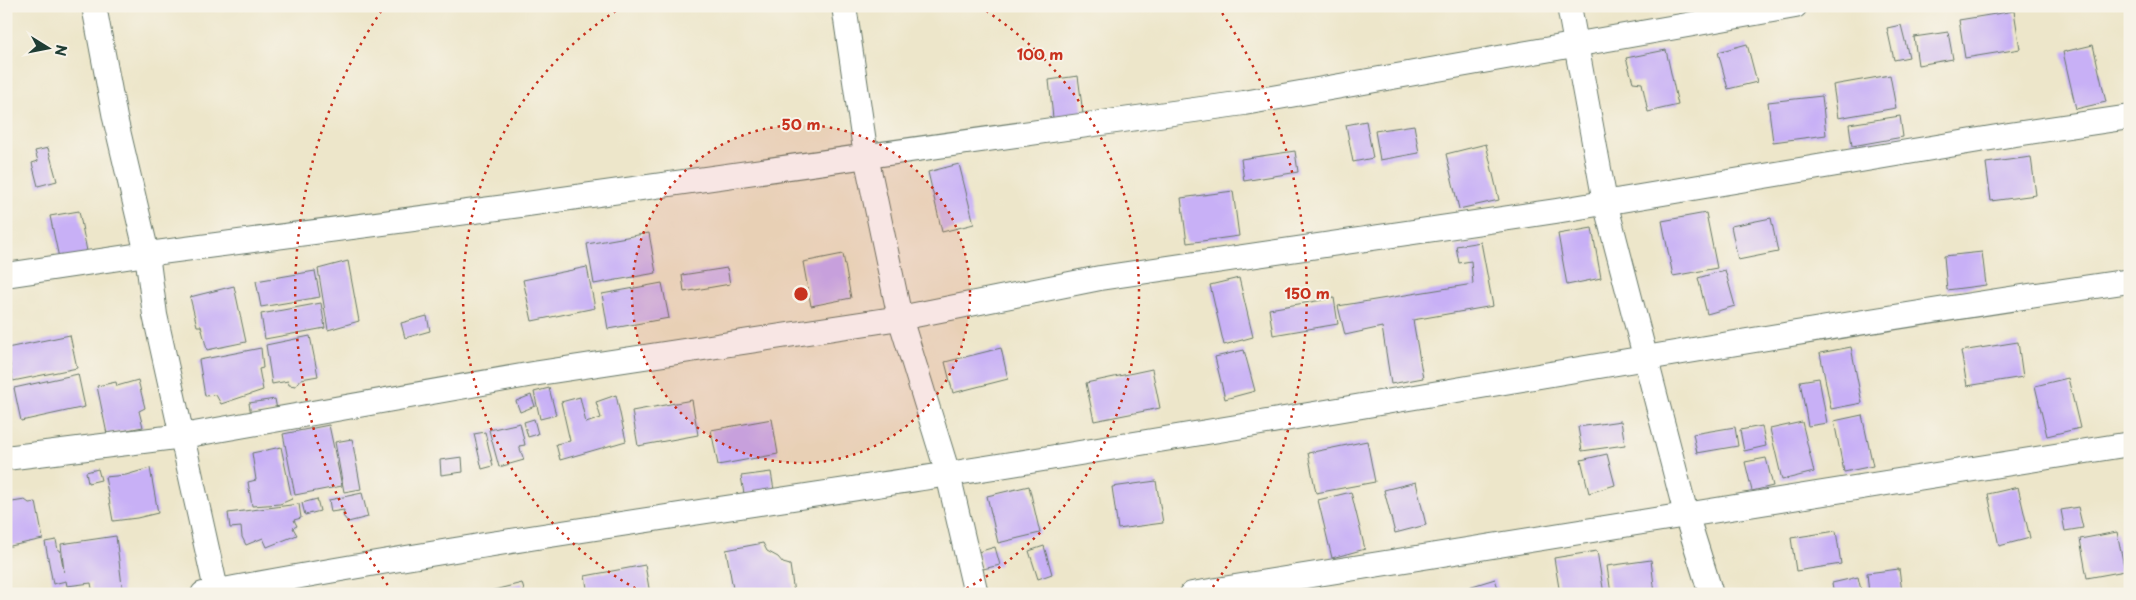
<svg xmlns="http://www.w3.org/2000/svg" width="2136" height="600" font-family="'Playpen Sans',sans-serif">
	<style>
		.building { fill: #c8b0f6 }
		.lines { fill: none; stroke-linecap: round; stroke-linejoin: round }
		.minor-casing { stroke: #677868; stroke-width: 26 }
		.minor { stroke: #fff; stroke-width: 24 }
		.ring { fill: none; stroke: #c8321e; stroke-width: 2.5; stroke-dasharray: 2.5 5 }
		.centre { fill: #c8321e; stroke: #f7f3e8; stroke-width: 2.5 }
		.ring-label { font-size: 15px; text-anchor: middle; font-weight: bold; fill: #c8321e; stroke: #f7f3e8; stroke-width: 4; stroke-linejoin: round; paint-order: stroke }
	</style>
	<rect width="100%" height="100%" fill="#f7f3e8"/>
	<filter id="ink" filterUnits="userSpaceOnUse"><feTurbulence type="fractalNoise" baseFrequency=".02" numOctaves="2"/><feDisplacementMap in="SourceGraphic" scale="10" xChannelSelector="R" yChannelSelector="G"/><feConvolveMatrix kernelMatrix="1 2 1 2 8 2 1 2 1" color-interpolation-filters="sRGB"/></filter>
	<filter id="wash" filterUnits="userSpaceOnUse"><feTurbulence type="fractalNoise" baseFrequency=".0096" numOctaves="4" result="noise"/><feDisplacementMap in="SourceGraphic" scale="20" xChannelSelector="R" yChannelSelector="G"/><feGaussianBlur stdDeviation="1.12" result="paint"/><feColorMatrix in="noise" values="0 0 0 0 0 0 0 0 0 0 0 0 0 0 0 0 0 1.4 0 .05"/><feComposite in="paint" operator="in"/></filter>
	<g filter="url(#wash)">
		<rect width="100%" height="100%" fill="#ede6ca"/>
		<g id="blocks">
			<!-- building -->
			<g class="building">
				<path d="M2014 11 2020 49 1965 58 1959 20Z"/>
				<path d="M1901 25 1909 57 1894 60 1887 28Z"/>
				<path d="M1948 32 1953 59 1918 65 1914 37Z"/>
				<path d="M1747 44 1757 82 1728 89 1718 52Z"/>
				<path d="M2093 45 2106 102 2076 109 2063 52Z"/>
				<path d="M1666 50 1678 105 1648 112 1642 83 1633 82 1626 58Z"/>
				<path d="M1890 75 1896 108 1838 118 1833 85Z"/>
				<path d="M1078 76 1083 114 1053 118 1049 80Z"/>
				<path d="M1822 96 1826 135 1773 142 1768 102Z"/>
				<path d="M1900 116 1903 137 1852 146 1849 124Z"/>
				<path d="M1366 121 1373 158 1353 162 1346 125Z"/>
				<path d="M1414 125 1419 153 1380 160 1375 131Z"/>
				<path d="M1486 144 1499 200 1459 209 1446 154Z"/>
				<path d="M48 148 57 181 38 186 32 163 38 161 35 151Z"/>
				<path d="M1295 151 1298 172 1244 181 1241 159Z"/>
				<path d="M2031 157 2036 195 1991 201 1986 163Z"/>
				<path d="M959 164 974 224 942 232 928 172Z"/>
				<path d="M1233 191 1239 236 1187 243 1181 198Z"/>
				<path d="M79 211 90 266 62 272 50 216Z"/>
				<path d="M1706 213 1717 268 1673 276 1662 221Z"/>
				<path d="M1771 218 1778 252 1738 260 1731 226Z"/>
				<path d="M1592 228 1601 278 1567 285 1558 234Z"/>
				<path d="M649 233 656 273 594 284 587 244Z"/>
				<path d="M1481 242 1493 306 1413 320 1423 378 1391 384 1382 327 1345 335 1338 306 1473 284 1471 261 1459 263 1456 246Z"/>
				<path d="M1982 252 1986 285 1947 290 1944 256Z"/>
				<path d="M843 254 851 298 811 306 803 262Z"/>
				<path d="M348 261 359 321 328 330 318 269Z"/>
				<path d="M587 267 595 308 532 321 523 280Z"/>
				<path d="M727 268 730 284 684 292 682 275Z"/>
				<path d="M1725 270 1735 306 1707 314 1698 278Z"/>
				<path d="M315 271 320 297 261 307 256 281Z"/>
				<path d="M1239 278 1253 337 1224 345 1210 285Z"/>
				<path d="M662 283 669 318 608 329 602 294Z"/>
				<path d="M234 286 246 342 207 350 201 326H197L190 297Z"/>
				<path d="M1334 298 1338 324 1273 335 1269 309Z"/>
				<path d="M321 303 325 328 265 339 261 314Z"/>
				<path d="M427 316 430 331 405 338 401 323Z"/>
				<path d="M70 335 77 368 13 381 7 348Z"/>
				<path d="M310 336 318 376 301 379 296 386 289 385 288 381 272 384 266 345Z"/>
				<path d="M2018 342 2023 377 1967 386 1961 351Z"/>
				<path d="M1851 347 1862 403 1831 409 1820 353Z"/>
				<path d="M261 348 263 368 259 369 263 390 221 404 216 395 205 396 199 360Z"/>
				<path d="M1001 348 1008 379 953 393 945 362Z"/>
				<path d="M1244 350 1255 391 1225 399 1215 357Z"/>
				<path d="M1152 369 1160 408 1094 421 1086 383Z"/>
				<path d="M78 374 85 407 21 421 14 388Z"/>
				<path d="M1819 378 1827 423 1808 426 1800 381Z"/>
				<path d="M2068 378 2080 428 2047 436 2035 386Z"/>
				<path d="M138 380 145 408 139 411 143 427 107 434 97 386 116 382 117 386Z"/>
				<path d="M549 388 556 415 540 419 534 392Z"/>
				<path d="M531 395 535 406 520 412 516 401Z"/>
				<path d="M616 395 626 441 560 460 556 444 570 441 561 402 580 397 586 423 601 418 596 402Z"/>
				<path d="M275 399 277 410 251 415 249 403Z"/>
				<path d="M692 400 698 435 638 446 632 411Z"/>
				<path d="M1862 415 1873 466 1844 472 1834 421Z"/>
				<path d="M534 419 538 434 528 437 524 422Z"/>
				<path d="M772 419 778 454 718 465 711 430Z"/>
				<path d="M1621 421 1625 445 1582 451 1578 427Z"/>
				<path d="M1802 422 1814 472 1782 480 1770 429Z"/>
				<path d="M520 423 525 445 519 446 524 460 499 467 489 430Z"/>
				<path d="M329 425 342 486 295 495 283 434Z"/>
				<path d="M1762 426 1766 446 1744 451 1740 430Z"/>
				<path d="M1735 427 1738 446 1697 453 1693 434Z"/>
				<path d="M485 432 493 466 482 469 474 434Z"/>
				<path d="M352 439 361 489 344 492 335 442Z"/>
				<path d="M1367 441 1375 482 1316 493 1308 453Z"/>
				<path d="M281 447 292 499 280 504 252 506 248 482 256 480 252 453Z"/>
				<path d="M1607 454 1615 485 1589 493 1581 460Z"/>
				<path d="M462 457 463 472 441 475 440 460Z"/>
				<path d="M1766 458 1773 486 1752 491 1745 462Z"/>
				<path d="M150 468 158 513 137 518 113 521 105 477 126 475Z"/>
				<path d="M98 469 101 480 88 483 86 472Z"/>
				<path d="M771 472 774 490 744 494 741 476Z"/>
				<path d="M1156 481 1163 523 1118 529 1112 487Z"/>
				<path d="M1416 482 1426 525 1395 533 1384 490Z"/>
				<path d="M1029 486 1040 533 998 543 987 496Z"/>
				<path d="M2018 487 2030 538 1999 546 1988 494Z"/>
				<path d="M1351 492 1365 549 1332 558 1318 500Z"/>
				<path d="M362 493 368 517 348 522 343 516 344 510 331 512 329 500Z"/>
				<path d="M317 499 320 511 305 515 302 503Z"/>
				<path d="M25 500 29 503 36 502 43 539 6 547V503Z"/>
				<path d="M299 504 301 518 294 520 297 526 293 528 297 535 267 547 263 538 246 545 242 537 241 527 230 528 228 513Z"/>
				<path d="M2078 507 2083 528 2065 531 2061 510Z"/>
				<path d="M1836 531 1841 564 1796 571 1791 538Z"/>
				<path d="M2117 532 2125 571 2087 578 2080 539Z"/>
				<path d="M116 536 123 594H93L91 583 67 586 66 581 53 584 45 542 56 540 58 550H60L64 572 61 544Z"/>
				<path d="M763 543 767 551 778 557 783 563 790 565 794 593 734 594 726 550Z"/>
				<path d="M1044 546 1052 574 1038 579 1029 551Z"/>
				<path d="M995 547 1000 565 983 569 978 552Z"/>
				<path d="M1597 551 1604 594H1560L1554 558Z"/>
				<path d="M1651 560 1655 594H1611L1607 566Z"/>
				<path d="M645 565 650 594H588L585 576Z"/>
				<path d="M1899 569 1902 592 1869 594 1867 573Z"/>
				<path d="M1858 577 1862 594H1834L1832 583Z"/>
				<path d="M1495 579 1500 594H1471L1469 587Z"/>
				<path d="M522 583 525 594H490V591Z"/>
			</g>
		</g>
	</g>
	<g filter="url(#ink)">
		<use href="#blocks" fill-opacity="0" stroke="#677868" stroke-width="1"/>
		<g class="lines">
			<defs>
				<g id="minor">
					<path d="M94 6 115 118 147 254 155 315 217 594"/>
					<path d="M844 6 866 156 900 318 948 474 976 594"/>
					<path d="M1569 6 1605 202 1686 514 1711 594"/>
					<path d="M6 275 147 254 520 205 1244 103 1795 6"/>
					<path d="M6 458 183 436 539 373 900 318 1100 278 1556 211 2009 135 2130 117"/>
					<path d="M203 594C450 547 700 513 949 474 1343 412 1735 339 2130 281"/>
					<path d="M1192 594 2130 444"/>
				</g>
			</defs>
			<!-- minor casing -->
			<use href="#minor" class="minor-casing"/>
			<!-- minor -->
			<use href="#minor" class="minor"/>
		</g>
	</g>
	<!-- distance rings -->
	<circle cx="801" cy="294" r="169" fill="#c8321e" fill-opacity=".12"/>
	<g class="ring">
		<circle cx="801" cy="294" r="169"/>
		<path d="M642 592A338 338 0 0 1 622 7M980 7A338 338 0 0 1 960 592"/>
		<path d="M392 591A506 506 0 0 1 384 7M1218 7A506 506 0 0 1 1210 591"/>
	</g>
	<circle cx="801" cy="294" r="8" class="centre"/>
	<g class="ring-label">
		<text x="1040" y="60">100 m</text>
		<text x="801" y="130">50 m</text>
		<text x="1307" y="299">150 m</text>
	</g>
	<!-- margin -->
	<rect width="2136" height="600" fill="none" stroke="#f7f3e8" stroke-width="25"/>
	<!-- north arrow -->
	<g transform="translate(48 48) rotate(100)" stroke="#f7f3e8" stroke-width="4" paint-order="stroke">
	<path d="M0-4L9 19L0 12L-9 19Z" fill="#1f3d34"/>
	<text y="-8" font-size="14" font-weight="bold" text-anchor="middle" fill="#1f3d34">N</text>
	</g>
</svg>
